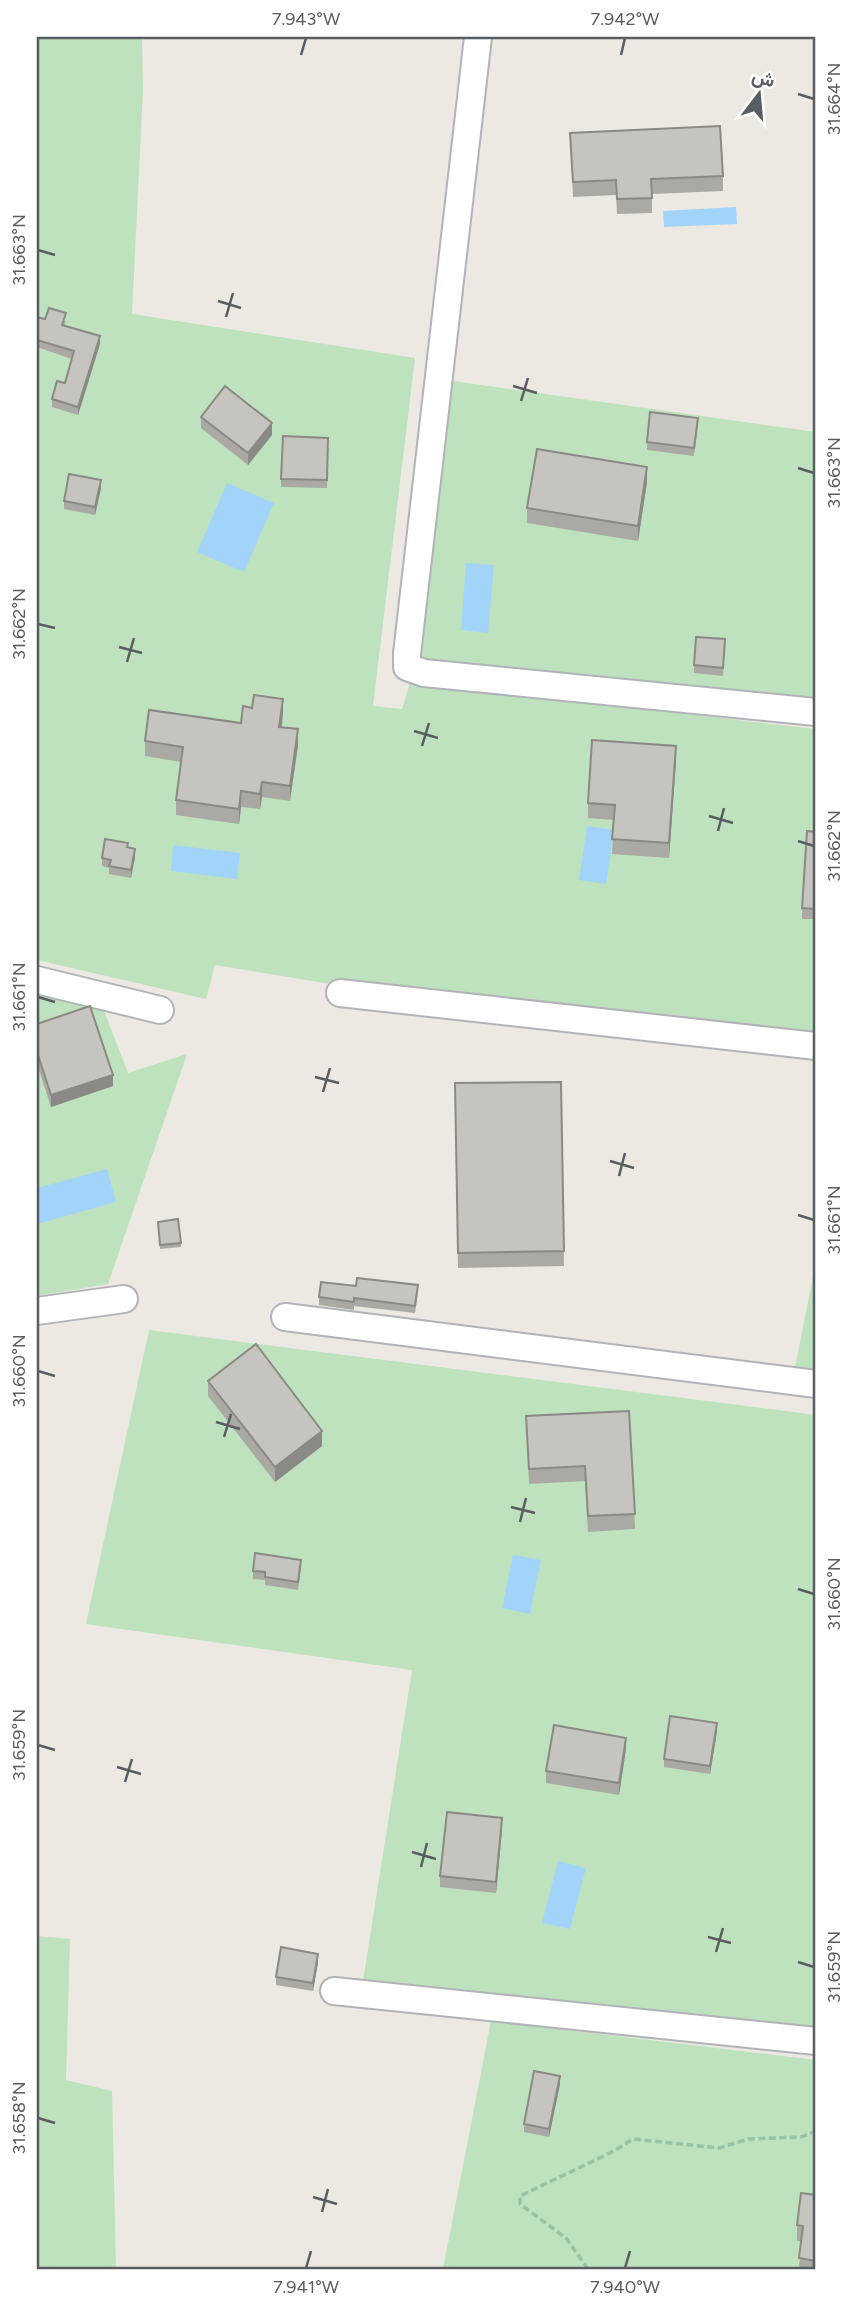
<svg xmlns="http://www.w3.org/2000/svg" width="853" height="2306" font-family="Figtree,Vazirmatn,sans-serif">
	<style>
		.green { fill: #bee2be }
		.water { fill: #a2d4fa }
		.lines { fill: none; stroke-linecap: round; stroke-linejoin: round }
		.street-casing { stroke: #b1b3b8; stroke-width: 30 }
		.path { stroke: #98c2a3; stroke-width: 3.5; stroke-dasharray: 7 3.5; stroke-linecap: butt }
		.street { stroke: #fff; stroke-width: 26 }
		.wall { fill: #aaa9a3 }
		.shaded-wall { fill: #8b8985 }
		.building { fill: #c6c4be; stroke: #8b8985; stroke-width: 2 }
		.ticks { fill: none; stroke: #595d61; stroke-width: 2.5 }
		.neatline { fill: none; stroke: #595d61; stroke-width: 2.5 }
		.ticks-label { font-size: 18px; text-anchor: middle; fill: #595d61 }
	</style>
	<rect width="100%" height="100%" fill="#ebe9e1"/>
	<!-- green -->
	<g class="green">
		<path d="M37 37H142L143 90 132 314 415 358 373 706 402 709 410 683 816 729V1043L380 992 215 965 206 999 37 960Z"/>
		<path d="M445 380 816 432V700L410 658Z"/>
		<path d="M37 992 104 1011 128 1073 187 1054 108 1284 37 1296Z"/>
		<path d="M816 1261V1381L793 1378Z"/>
		<path d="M149 1330 816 1415V2032L363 1981 412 1670 86 1624Z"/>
		<path d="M37 1936 70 1939 66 2080 112 2091 116 2269H37Z"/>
		<path d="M491 2021 816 2060V2269H443Z"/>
	</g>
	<!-- water -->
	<g class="water">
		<path d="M736 207 737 224 664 227 663 211Z"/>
		<path d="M227 483 274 503 244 572 197 552Z"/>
		<path d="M466 563 494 565 488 633 461 630Z"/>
		<path d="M587 826 614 830 606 884 579 880Z"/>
		<path d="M173 845 240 853 237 879 171 871Z"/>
		<path d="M107 1169 116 1202 37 1224V1188Z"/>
		<path d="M513 1555 541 1560 530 1614 502 1608Z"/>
		<path d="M558 1861 586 1868 570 1929 542 1923Z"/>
	</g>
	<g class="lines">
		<defs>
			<g id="street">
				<path d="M478 37 407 654V667L424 673 816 712"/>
				<path d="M37 980 160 1010"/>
				<path d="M340 993 816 1046"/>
				<path d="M37 1311 124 1299"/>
				<path d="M285 1317 816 1384"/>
				<path d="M334 1991 816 2041"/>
			</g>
		</defs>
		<!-- street casing -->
		<use href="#street" class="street-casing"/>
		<!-- path -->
		<path class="path" d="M588 2269 566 2238 520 2204V2196L614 2151 633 2139 719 2148 748 2139 801 2137 816 2131"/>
		<!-- street -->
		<use href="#street" class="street"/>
	</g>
	<!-- wall -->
	<g class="wall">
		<path d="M570 133 723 176V191L652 194V213L617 214 616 195 573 197Z"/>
		<path d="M37 317 45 319 66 321 64 326 100 344 78 415 52 407V399L65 383 72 359 37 347Z"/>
		<path d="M201 417 272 435 248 465 201 428Z"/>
		<path d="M698 426 694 456 647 450V442Z"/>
		<path d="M328 438 327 488 281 487V479Z"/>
		<path d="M647 482 638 541 527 523V508Z"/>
		<path d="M101 488 95 515 64 509V501Z"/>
		<path d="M725 647 723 676 694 673V665Z"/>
		<path d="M283 714 282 727 298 745 290 801 262 797 260 809 241 807 239 824 176 815V800L181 762 145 756V741Z"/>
		<path d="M676 761 669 858 612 854 614 820 588 818V803Z"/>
		<path d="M816 832V919H802V908Z"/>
		<path d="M128 848 135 857 131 878 109 874V868L102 866V858Z"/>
		<path d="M37 1024 113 1086 51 1107 37 1064Z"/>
		<path d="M561 1082 564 1266 458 1268 455 1083Z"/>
		<path d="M158 1226 181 1243V1247L160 1249Z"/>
		<path d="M356 1286 418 1293 415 1313 354 1306V1310L319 1305V1297Z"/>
		<path d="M208 1381 322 1446 275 1482 208 1396Z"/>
		<path d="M629 1411 635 1529 588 1532 585 1481 529 1484 526 1416Z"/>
		<path d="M301 1568 298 1590 265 1585V1580L253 1579V1571Z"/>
		<path d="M717 1731 710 1774 664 1767V1759Z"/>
		<path d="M626 1749 619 1795 546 1783V1771Z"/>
		<path d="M502 1830 496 1893 440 1887V1876Z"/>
		<path d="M318 1962 313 1991 276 1985V1977Z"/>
		<path d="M560 2084 549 2137 524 2132V2124Z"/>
		<path d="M816 2195V2269H799L801 2241H797V2225Z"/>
	</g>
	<!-- shaded-wall -->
	<g class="shaded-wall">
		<path d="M100 336V344L78 415V407Z"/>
		<path d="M272 423V435L248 465V453Z"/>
		<path d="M647 467V482L638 541V526Z"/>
		<path d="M101 480V488L95 515V507Z"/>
		<path d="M283 699V714L279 742V727Z"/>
		<path d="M298 729V745L290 801V786Z"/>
		<path d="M676 746V761L669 858V843Z"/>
		<path d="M262 782V797L260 809V794Z"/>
		<path d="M241 791V807L239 824V809Z"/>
		<path d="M135 849V857L131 878V870Z"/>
		<path d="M113 1075V1086L51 1107V1095Z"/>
		<path d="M322 1431V1446L275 1482V1467Z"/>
		<path d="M717 1723V1731L710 1774V1766Z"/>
		<path d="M626 1738V1749L619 1795V1783Z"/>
		<path d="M502 1818V1830L496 1893V1882Z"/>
		<path d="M318 1954V1962L313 1991V1983Z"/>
		<path d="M560 2076V2084L549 2137V2129Z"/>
	</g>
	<!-- building -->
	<g class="building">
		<path d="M720 126 723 176 651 179 652 198 617 199 616 180 573 182 570 133Z"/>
		<path d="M49 308 66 313 62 325 100 336 78 407 52 399 57 381 65 383 74 351 37 340V317L45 319Z"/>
		<path d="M225 386 272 423 248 453 201 417Z"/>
		<path d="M650 412 698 418 694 448 647 442Z"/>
		<path d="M283 436 328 438 327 480 281 479Z"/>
		<path d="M537 449 647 467 638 526 527 508Z"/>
		<path d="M69 474 101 480 95 507 64 501Z"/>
		<path d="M696 637 725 639 723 668 694 665Z"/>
		<path d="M254 695 283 699 279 727 298 729 290 786 262 782 260 794 241 791 239 809 176 800 183 747 145 741 149 710 241 723 243 706 252 708Z"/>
		<path d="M592 740 676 746 669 843 612 839 615 805 588 803Z"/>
		<path d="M807 831 816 832V909L802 908Z"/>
		<path d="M105 839 128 843 127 847 135 849 131 870 109 866 111 860 102 858Z"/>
		<path d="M90 1006 113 1075 51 1095 37 1052V1024Z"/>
		<path d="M561 1082 564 1251 458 1253 455 1083Z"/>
		<path d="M178 1219 181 1243 160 1245 158 1222Z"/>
		<path d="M357 1278 418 1285 415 1306 354 1298V1302L319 1297 321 1282 356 1286Z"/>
		<path d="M256 1344 322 1431 275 1467 208 1381Z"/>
		<path d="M629 1411 635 1514 588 1516 585 1466 529 1469 526 1416Z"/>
		<path d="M255 1553 301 1560 298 1582 265 1577V1572L253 1571Z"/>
		<path d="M670 1716 717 1723 710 1766 664 1759Z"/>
		<path d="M554 1725 626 1738 619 1783 546 1771Z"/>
		<path d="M447 1812 502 1818 496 1882 440 1876Z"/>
		<path d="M281 1947 318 1954 313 1983 276 1977Z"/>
		<path d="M534 2071 560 2076 549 2129 524 2124Z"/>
		<path d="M801 2193 816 2195V2261L799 2258 803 2226 797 2225Z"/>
	</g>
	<!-- ticks -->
	<path class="ticks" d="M301 55 306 38M621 55 625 38M798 94 814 99M38 250 55 255M218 301 241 308M226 317 233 293M513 386 537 393M521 401 528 378M798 468 814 473M38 624 55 628M119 647 142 653M127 662 134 638M414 731 438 738M422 746 429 723M709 816 733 823M718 831 724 808M798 841 814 846M38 997 55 1002M315 1077 339 1083M323 1092 330 1068M610 1161 634 1168M619 1176 625 1153M798 1215 814 1220M38 1371 55 1376M216 1422 240 1429M224 1437 231 1414M511 1507 535 1513M520 1522 526 1498M798 1589 814 1594M38 1745 55 1750M117 1767 141 1774M125 1782 132 1759M412 1852 436 1859M421 1867 427 1843M708 1937 731 1943M716 1952 723 1928M798 1962 814 1967M38 2118 55 2123M313 2197 337 2204M322 2212 328 2189M306 2268 311 2251M625 2268 630 2251"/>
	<!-- border -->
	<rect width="853" height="2306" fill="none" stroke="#ffffff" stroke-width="77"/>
	<!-- north arrow -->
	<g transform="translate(759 94) rotate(16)" stroke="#ffffff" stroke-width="5" paint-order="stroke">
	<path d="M0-5L12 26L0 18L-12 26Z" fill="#595d61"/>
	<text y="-10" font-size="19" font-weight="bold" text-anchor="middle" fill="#595d61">ش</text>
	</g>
	<rect x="38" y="38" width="776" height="2230" class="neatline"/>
	<g class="ticks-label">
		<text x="306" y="25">7.943°W</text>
		<text x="625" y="25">7.942°W</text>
		<text transform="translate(834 99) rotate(-90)" y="6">31.664°N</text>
		<text transform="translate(19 250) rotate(-90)" y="6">31.663°N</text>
		<text transform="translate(834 473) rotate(-90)" y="6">31.663°N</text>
		<text transform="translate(19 624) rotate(-90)" y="6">31.662°N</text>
		<text transform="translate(834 846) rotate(-90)" y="6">31.662°N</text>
		<text transform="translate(19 997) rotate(-90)" y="6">31.661°N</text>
		<text transform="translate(834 1220) rotate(-90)" y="6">31.661°N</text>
		<text transform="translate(19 1371) rotate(-90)" y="6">31.660°N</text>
		<text transform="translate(834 1594) rotate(-90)" y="6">31.660°N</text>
		<text transform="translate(19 1745) rotate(-90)" y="6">31.659°N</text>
		<text transform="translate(834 1967) rotate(-90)" y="6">31.659°N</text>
		<text transform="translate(19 2118) rotate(-90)" y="6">31.658°N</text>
		<text x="306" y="2293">7.941°W</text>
		<text x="625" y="2293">7.940°W</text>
	</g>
</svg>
